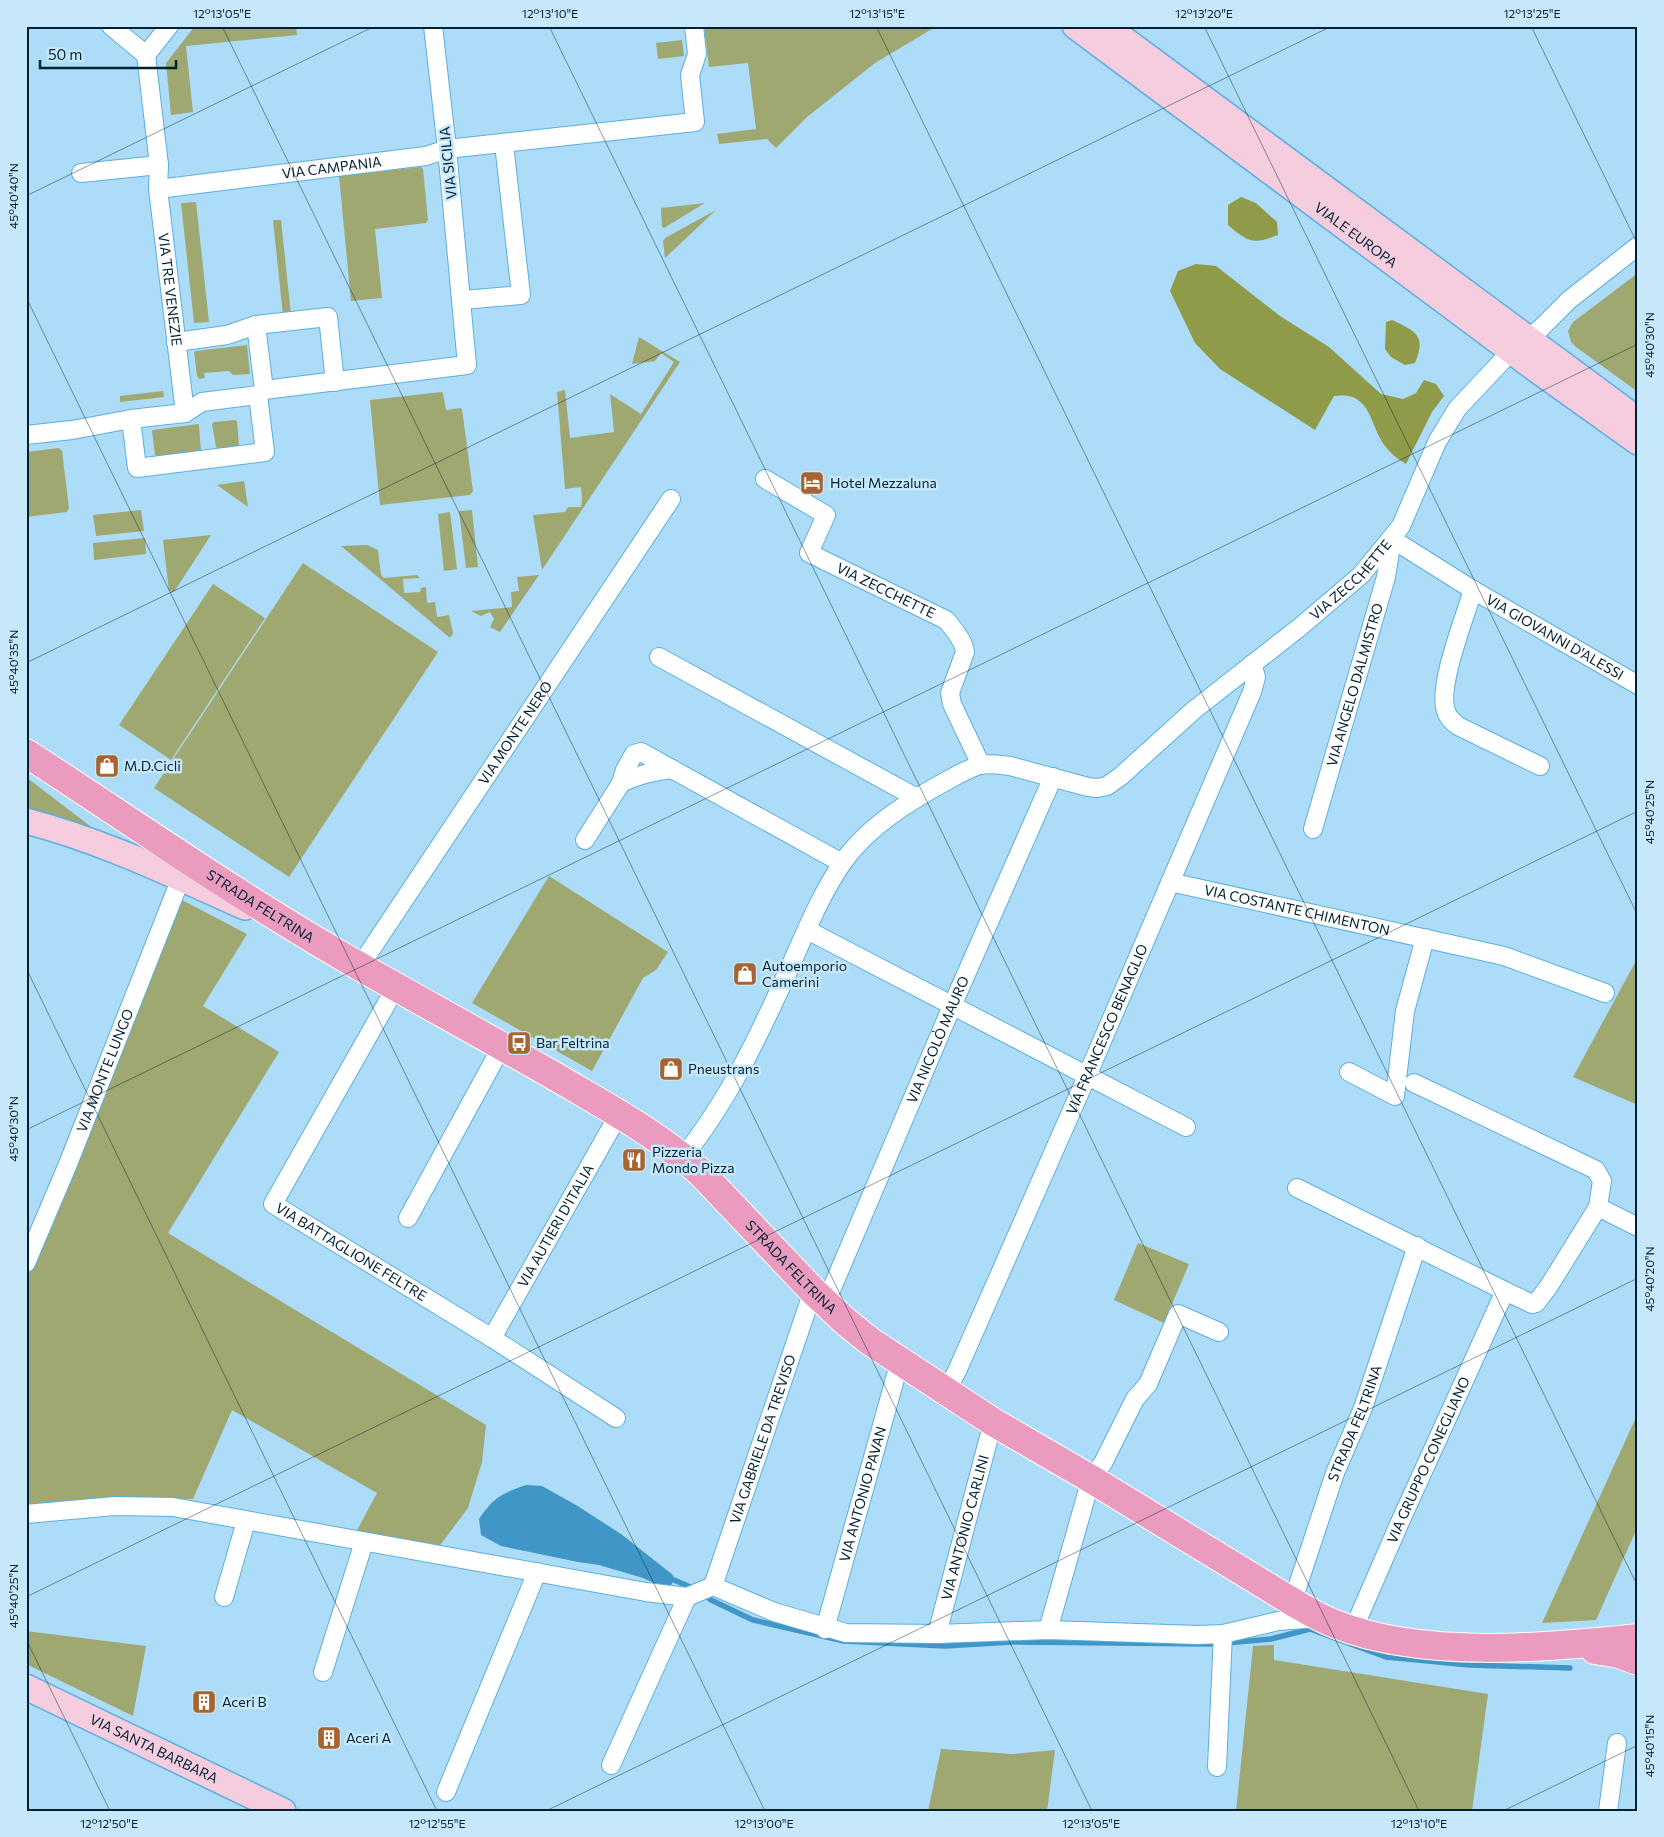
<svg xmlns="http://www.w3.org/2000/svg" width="1664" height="1837" font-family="Commissioner,sans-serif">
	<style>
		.green { fill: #9fa871 }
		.forest { fill: #8f9b48 }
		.water { fill: #4096c6 }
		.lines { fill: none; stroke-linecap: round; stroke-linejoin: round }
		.stream { stroke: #4096c6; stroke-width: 5.5 }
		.street-casing { stroke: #5bafde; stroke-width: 20 }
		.secondary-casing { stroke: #5bafde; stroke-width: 28 }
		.primary-casing { stroke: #fff; stroke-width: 30 }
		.street { stroke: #fff; stroke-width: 18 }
		.secondary { stroke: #f5cddf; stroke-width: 25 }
		.primary { stroke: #eb9bbe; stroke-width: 28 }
		.ticks { fill: none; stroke: #002133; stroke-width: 1; stroke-opacity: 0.45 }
		.labels { text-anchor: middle; stroke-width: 5; stroke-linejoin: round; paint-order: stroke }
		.street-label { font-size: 14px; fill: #002133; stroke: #c7e7fa }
		.poi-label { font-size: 14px; fill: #002133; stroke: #c7e7fa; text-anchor: start }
		.neatline { fill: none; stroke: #002133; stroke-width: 2 }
		.ticks-label { font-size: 12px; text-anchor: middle; fill: #002133 }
	</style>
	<rect width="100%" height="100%" fill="#addcf9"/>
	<!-- green -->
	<g class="green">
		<path d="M195 26H296L297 35 186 46 193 112 171 115 166 63Z"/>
		<path d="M704 26H937L875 63 807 117 776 148 767 139 719 144 717 134 756 129 748 63 709 67Z"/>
		<path d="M682 40 684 56 658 59 656 43Z"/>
		<path d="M421 167 423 169 428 220 426 223 375 229 382 298 351 301 339 176Z"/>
		<path d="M196 202 209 322 194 323 181 203Z"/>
		<path d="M705 203 664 228 662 227 661 208Z"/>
		<path d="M716 210 665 258 663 241 665 238Z"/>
		<path d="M273 220H281L291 315 283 316Z"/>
		<path d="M1638 273V392L1576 347 1571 342 1568 331 1573 322Z"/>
		<path d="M639 337 680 362 542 570 533 515 565 512 568 507H581L582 498 581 487 565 489 557 392 565 390 570 438 614 432 610 394 641 414 674 362 661 353 655 361 632 364Z"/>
		<path d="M247 345 250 374 233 375 229 371 204 373 205 378 199 379 197 376 194 352 196 351Z"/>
		<path d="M163 391 164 397 120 402V396Z"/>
		<path d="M442 392 443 393 446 410 460 408 462 409 473 491 470 495 380 505 370 400Z"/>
		<path d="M235 420 237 421 239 446 217 448 216 447 212 424 214 422Z"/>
		<path d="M198 424 199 425 201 451 157 456 155 455 152 431 153 430Z"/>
		<path d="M59 448 62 451 69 508 67 512 26 517V452Z"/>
		<path d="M244 481 248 507 217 485Z"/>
		<path d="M141 510 144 531 96 536 93 515Z"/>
		<path d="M472 510 478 567 466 568 459 511Z"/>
		<path d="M450 512 457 569 444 571 438 514Z"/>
		<path d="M211 535 174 592 169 591 163 540Z"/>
		<path d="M145 538 146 554 94 560 93 543Z"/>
		<path d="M367 545 378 550 381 575 384 578 417 575 420 578 403 579 404 593 420 592 421 588 426 587 427 603 435 602 437 617 449 615 453 633 450 638 341 546Z"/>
		<path d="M303 563 438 652 289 877 154 788Z"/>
		<path d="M539 575 500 632 490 627 494 619 490 612 481 616 471 611 512 607 511 592 519 591 517 577Z"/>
		<path d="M213 584 265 618 171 760 119 725Z"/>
		<path d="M26 777 94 829 92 832 26 817Z"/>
		<path d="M549 876 668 952 656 970 643 978 592 1071 472 1003Z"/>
		<path d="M182 900 247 934 203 1006 279 1052 168 1233 486 1425 482 1462 468 1508 438 1548 355 1534 377 1493 232 1410 193 1499 121 1498 26 1506V1276Z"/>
		<path d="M1638 957V1105L1573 1077Z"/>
		<path d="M1138 1243 1189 1264 1164 1323 1114 1300Z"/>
		<path d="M1638 1413V1526L1596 1620 1542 1623Z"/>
		<path d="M26 1631 146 1646 133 1716 26 1664Z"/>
		<path d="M1274 1645V1660L1488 1694 1472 1811H1236L1253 1646Z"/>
		<path d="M941 1749 1012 1754 1055 1750 1047 1811H928Z"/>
	</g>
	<!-- forest -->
	<g class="forest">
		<path d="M1241 197 1256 203 1277 222 1278 235C1252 245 1248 242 1228 225V205Z"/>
		<path d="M1196 264 1216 266 1280 316 1329 347 1381 394 1403 399 1416 393 1424 380 1436 384 1444 396 1432 412 1406 464C1398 459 1391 454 1385 446 1368 423 1372 391 1334 396L1315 430 1220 369 1195 343 1170 291 1178 271Z"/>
		<path d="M1392 320C1415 331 1427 335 1415 363L1405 365 1391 357 1385 349 1386 322Z"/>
	</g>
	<!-- water -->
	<path class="water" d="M526 1485 542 1486 576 1505 621 1534 673 1575 674 1580 671 1585 661 1586 643 1578 599 1565 578 1562 501 1546 481 1535 479 1519C493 1498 502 1493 526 1485Z"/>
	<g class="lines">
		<!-- stream -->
		<g class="stream">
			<path d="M674 1580 695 1589"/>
			<path d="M703 1594 711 1600 753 1620 844 1641 945 1646 1012 1642 1214 1644 1271 1639 1310 1629 1386 1657 1470 1665 1570 1668"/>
		</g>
		<defs>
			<g id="street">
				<path d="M111 26 146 55"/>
				<path id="s1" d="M146 55 159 165 158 189 185 413"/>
				<path d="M146 55 169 26"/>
				<path d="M81 173 159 165"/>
				<path id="s2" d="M158 189 426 156 447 149 695 122 690 75 697 54 694 26"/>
				<path d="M462 300 521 295 504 144"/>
				<path d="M256 325 264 390"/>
				<path d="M176 342 227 335 256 325 328 317 335 382"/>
				<path d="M258 395 264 390 467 365 447 149 433 26"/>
				<path d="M258 395 265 452 137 468 131 419 185 413 202 402Z"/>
				<path d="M26 435 72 430 131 419"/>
				<path id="s3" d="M765 479 826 515 809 553 946 620C953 628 964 641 965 652L950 693 952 704 981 765"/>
				<path d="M1473 590C1465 617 1437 687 1446 711 1448 718 1453 722 1458 726L1540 766"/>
				<path d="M659 657 917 798"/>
				<path d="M621 783C637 775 654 771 672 769"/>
				<path id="s4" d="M1313 829 1386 577 1392 539 1473 590 1638 685"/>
				<path d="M585 840 621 783 625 770 634 754 641 752 842 863"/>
				<path id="s5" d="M1170 882 1504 956 1605 993"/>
				<path d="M807 930 1186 1127"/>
				<path id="s6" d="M360 966 671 499"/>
				<path id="s7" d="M396 987 273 1204 492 1338 616 1418"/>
				<path d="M1349 1072 1395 1096 1405 1011 1425 938"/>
				<path id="s8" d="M683 1157C729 1100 760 1033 790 967 806 931 821 894 843 862 868 826 911 800 950 779 959 774 970 768 980 765 990 763 1001 765 1010 766L1088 787 1097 788 1107 786 1121 776 1194 710 1300 627 1361 575 1401 526 1437 442 1457 409 1503 360 1541 328 1569 300 1638 246"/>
				<path d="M1297 1188 1505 1291"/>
				<path d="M1598 1207 1638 1227"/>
				<path d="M408 1218 502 1046"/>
				<path id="s9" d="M26 1263 68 1164 181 878"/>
				<path id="s10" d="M824 1302 832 1288 952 1006 1053 777"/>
				<path id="s11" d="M492 1338 619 1114"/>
				<path id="s12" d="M946 1391 957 1371 1087 1076 1252 692 1256 677 1252 664"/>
				<path d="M26 1514 115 1506 173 1507 646 1592 687 1597 713 1586 774 1612 846 1633 937 1634 1048 1630 1198 1635 1223 1634 1278 1621 1318 1618"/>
				<path id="s13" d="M713 1586 813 1291"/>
				<path d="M224 1597 246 1521"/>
				<path id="s14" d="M1291 1601 1297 1588 1335 1473 1363 1408 1417 1246"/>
				<path id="s15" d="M825 1629 900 1361"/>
				<path d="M1048 1630 1091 1479 1103 1463 1135 1399 1148 1384 1178 1314 1219 1332"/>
				<path id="s16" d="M1353 1630 1400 1522 1505 1291 1532 1304 1536 1303 1549 1286 1598 1207 1602 1181 1596 1170 1414 1083"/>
				<path id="s17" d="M937 1634 993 1422"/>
				<path d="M323 1672 364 1542"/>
				<path d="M611 1765 687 1597"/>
				<path d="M1217 1767 1223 1634"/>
				<path d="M446 1792 537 1572"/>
				<path d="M1608 1811 1617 1743"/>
			</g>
			<g id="secondary">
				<path id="s18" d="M1075 26 1537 370 1638 442"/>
				<path d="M1106 26 1638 420"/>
				<path d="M26 821C103 841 173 875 245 907"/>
				<path id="s19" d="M26 1687 283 1811"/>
			</g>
			<g id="primary">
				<path id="s20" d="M26 753C137 825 245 901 359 966 429 1006 499 1044 568 1084 614 1111 661 1137 701 1173L813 1291 846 1322 871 1342 993 1422 1091 1479 1291 1601C1305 1609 1319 1618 1335 1624 1422 1659 1546 1648 1638 1638"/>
				<path d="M1595 1650 1619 1654 1638 1661"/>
			</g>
		</defs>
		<!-- street casing -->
		<use href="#street" class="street-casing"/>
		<!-- secondary casing -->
		<use href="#secondary" class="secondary-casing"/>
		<!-- primary casing -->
		<use href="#primary" class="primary-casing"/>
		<!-- street -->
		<use href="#street" class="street"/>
		<!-- secondary -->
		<use href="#secondary" class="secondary"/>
		<!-- primary -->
		<use href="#primary" class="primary"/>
	</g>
	<!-- ticks -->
	<path class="ticks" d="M222 26 1092 1811M549 26 1419 1811M876 26 1638 1587M1204 26 1638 916M1531 26 1638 245M26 196 375 26M26 297 765 1811M26 663 1332 26M26 968 437 1811M26 1130 1638 344M26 1597 1638 811M26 1639 110 1811M546 1811 1638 1278M1503 1811 1638 1745"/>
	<!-- icons -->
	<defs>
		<symbol id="hotel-square" viewBox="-11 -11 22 22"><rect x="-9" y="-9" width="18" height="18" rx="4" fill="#a76431" stroke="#c7e7fa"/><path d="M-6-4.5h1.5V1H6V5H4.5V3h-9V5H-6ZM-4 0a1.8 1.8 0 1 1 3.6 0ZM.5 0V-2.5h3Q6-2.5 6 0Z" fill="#fff"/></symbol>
		<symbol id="shop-square" viewBox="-11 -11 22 22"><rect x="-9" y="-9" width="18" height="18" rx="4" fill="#a76431" stroke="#c7e7fa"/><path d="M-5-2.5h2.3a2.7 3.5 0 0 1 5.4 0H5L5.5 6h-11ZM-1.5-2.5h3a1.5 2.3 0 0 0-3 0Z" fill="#fff"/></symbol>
		<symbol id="bus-square" viewBox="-11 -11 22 22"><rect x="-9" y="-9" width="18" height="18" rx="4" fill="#a76431" stroke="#c7e7fa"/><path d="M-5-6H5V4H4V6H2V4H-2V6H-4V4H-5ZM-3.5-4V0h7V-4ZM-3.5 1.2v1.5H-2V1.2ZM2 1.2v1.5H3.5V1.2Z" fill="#fff"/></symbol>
		<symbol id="restaurant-square" viewBox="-11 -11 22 22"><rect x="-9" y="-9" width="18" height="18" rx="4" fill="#a76431" stroke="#c7e7fa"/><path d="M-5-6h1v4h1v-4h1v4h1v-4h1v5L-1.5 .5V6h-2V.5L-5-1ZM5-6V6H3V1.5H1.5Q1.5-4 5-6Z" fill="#fff"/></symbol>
		<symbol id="building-square" viewBox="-11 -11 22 22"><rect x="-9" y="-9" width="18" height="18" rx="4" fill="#a76431" stroke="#c7e7fa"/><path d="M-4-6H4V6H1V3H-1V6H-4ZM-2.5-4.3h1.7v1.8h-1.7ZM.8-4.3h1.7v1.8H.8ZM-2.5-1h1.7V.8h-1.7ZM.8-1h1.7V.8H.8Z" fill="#fff"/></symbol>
	</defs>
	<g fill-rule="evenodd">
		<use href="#hotel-square" x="798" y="469" width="28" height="28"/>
		<use href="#shop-square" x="93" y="752" width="28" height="28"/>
		<use href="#shop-square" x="731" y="960" width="28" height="28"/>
		<use href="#bus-square" x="505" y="1029" width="28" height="28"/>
		<use href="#shop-square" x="657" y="1055" width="28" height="28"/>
		<use href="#restaurant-square" x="620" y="1146" width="28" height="28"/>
		<use href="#building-square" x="190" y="1688" width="28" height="28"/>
		<use href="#building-square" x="315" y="1724" width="28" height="28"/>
	</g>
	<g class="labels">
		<!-- street labels -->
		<g class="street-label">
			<text transform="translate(448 163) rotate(-96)" y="5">VIA SICILIA</text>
			<text dy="5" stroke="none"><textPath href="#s2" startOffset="175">VIA CAMPANIA</textPath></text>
			<text dy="5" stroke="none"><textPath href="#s18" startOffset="350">VIALE EUROPA</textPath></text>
			<text dy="5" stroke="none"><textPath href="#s1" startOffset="236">VIA TRE VENEZIE</textPath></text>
			<text dy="5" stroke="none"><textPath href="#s8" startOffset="956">VIA ZECCHETTE</textPath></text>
			<text dy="5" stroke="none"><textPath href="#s3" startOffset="198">VIA ZECCHETTE</textPath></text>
			<text dy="5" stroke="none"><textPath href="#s4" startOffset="491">VIA GIOVANNI D'ALESSI</textPath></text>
			<text dy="5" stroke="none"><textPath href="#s4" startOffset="150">VIA ANGELO DALMISTRO</textPath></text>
			<text dy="5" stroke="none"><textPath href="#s6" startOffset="280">VIA MONTE NERO</textPath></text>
			<text dy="5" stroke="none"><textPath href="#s20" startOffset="280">STRADA FELTRINA</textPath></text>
			<text dy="5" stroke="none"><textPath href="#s5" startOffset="130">VIA COSTANTE CHIMENTON</textPath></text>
			<text dy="5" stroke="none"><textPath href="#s12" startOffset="396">VIA FRANCESCO BENAGLIO</textPath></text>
			<text dy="5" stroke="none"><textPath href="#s10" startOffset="286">VIA NICOLÒ MAURO</textPath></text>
			<text dy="5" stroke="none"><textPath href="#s9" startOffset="208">VIA MONTE LUNGO</textPath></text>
			<text dy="5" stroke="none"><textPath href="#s11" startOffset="129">VIA AUTIERI D'ITALIA</textPath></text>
			<text dy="5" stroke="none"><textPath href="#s7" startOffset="341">VIA BATTAGLIONE FELTRE</textPath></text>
			<text dy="5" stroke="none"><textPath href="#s20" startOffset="926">STRADA FELTRINA</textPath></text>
			<text dy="5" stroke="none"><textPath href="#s14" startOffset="189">STRADA FELTRINA</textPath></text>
			<text dy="5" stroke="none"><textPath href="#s13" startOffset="155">VIA GABRIELE DA TREVISO</textPath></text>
			<text dy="5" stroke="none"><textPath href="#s16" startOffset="186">VIA GRUPPO CONEGLIANO</textPath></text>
			<text dy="5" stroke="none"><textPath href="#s15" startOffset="140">VIA ANTONIO PAVAN</textPath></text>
			<text dy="5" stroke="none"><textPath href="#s17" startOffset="110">VIA ANTONIO CARLINI</textPath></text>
			<text dy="5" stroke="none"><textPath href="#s19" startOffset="142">VIA SANTA BARBARA</textPath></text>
		</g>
		<!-- poi labels -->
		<g class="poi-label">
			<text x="830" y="488">Hotel Mezzaluna</text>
			<text x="124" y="771">M.D.Cicli</text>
			<text x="762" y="971">Autoemporio<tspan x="762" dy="16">Camerini</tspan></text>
			<text x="536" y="1048">Bar Feltrina</text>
			<text x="688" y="1074">Pneustrans</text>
			<text x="652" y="1157">Pizzeria<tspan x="652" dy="16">Mondo Pizza</tspan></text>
			<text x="222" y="1707">Aceri B</text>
			<text x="346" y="1743">Aceri A</text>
		</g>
	</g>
	<!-- border -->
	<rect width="1664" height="1837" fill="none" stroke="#c7e7fa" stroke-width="55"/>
	<!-- scale -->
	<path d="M40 60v8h136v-8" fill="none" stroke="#002133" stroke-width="2.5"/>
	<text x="48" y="60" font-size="15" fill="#002133" stroke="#c7e7fa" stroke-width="4" paint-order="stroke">50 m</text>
	<rect x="28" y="28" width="1608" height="1782" class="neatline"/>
	<g class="ticks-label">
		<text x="222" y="18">12°13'05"E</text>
		<text x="550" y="18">12°13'10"E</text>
		<text x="877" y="18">12°13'15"E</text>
		<text x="1204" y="18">12°13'20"E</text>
		<text x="1532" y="18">12°13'25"E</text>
		<text transform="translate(14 196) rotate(-90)" y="4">45°40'40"N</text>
		<text transform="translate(1650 345) rotate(-90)" y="4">45°40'30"N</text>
		<text transform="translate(14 662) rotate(-90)" y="4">45°40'35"N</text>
		<text transform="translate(1650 812) rotate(-90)" y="4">45°40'25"N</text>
		<text transform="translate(14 1129) rotate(-90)" y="4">45°40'30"N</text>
		<text transform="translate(1650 1279) rotate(-90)" y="4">45°40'20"N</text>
		<text transform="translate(14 1596) rotate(-90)" y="4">45°40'25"N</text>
		<text transform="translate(1650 1746) rotate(-90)" y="4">45°40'15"N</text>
		<text x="109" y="1828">12°12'50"E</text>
		<text x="437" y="1828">12°12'55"E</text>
		<text x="764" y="1828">12°13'00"E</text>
		<text x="1091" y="1828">12°13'05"E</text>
		<text x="1419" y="1828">12°13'10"E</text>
	</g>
</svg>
